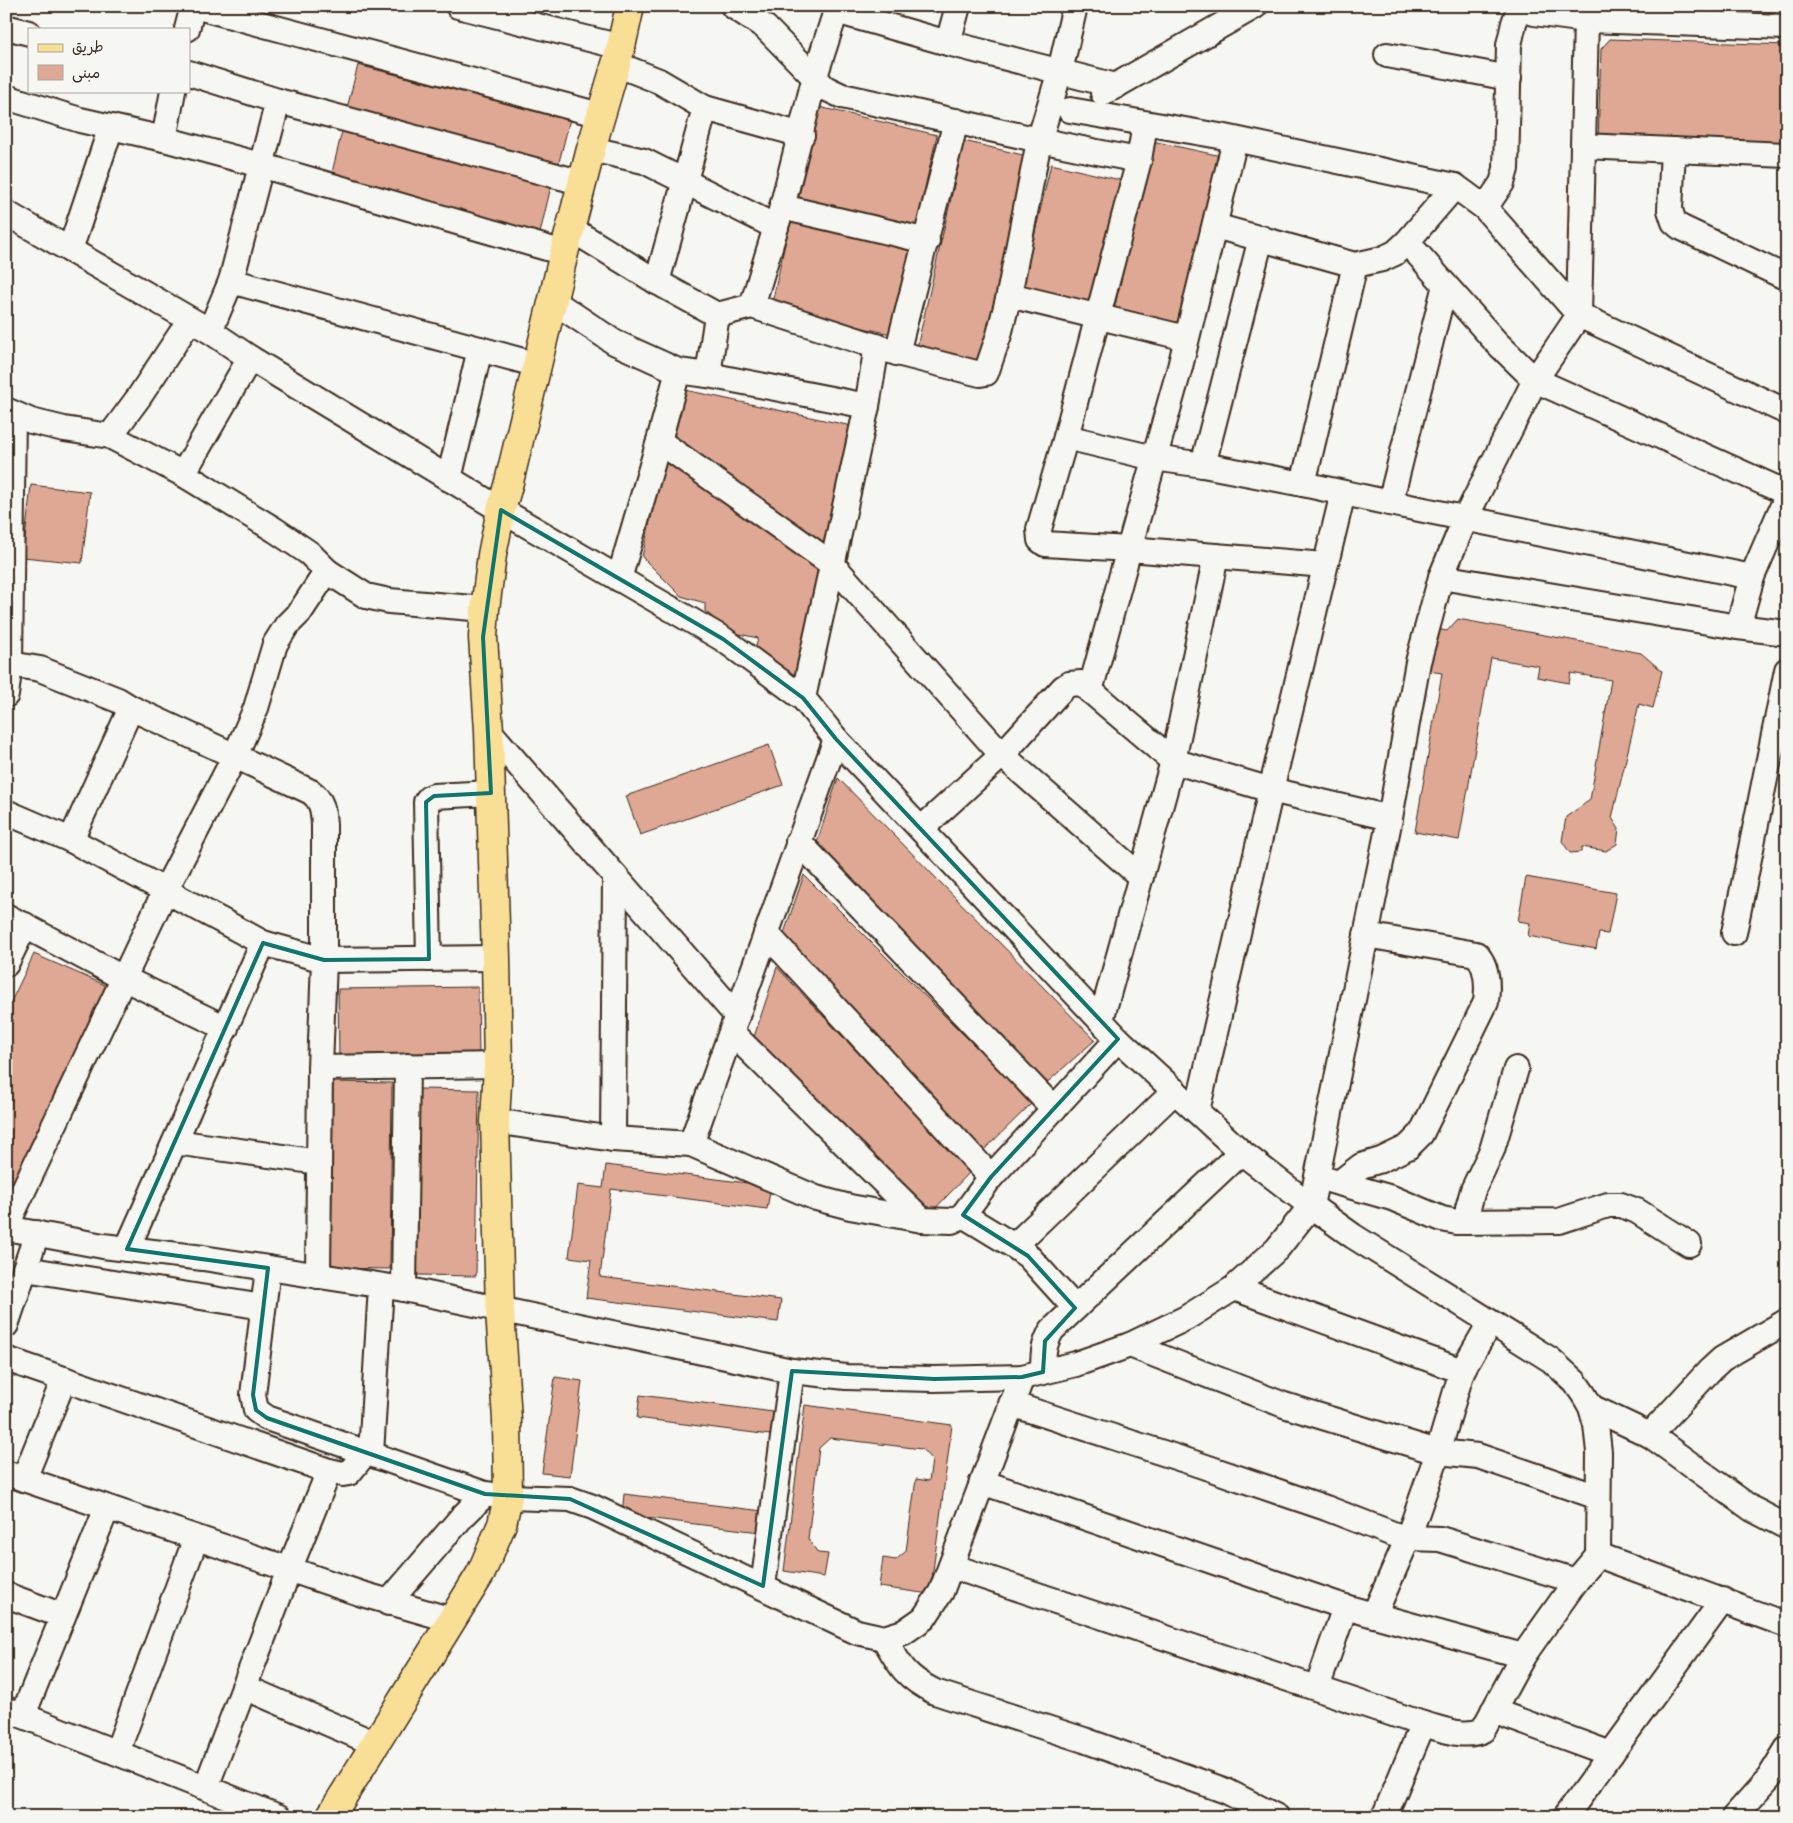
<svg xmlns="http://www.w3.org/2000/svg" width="1793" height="1823" font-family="'Comic Neue','Playpen Sans Arabic',sans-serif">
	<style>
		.building { fill: #dea894; stroke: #3b2a1e }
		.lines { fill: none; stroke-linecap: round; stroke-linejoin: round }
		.minor-casing { stroke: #3b2a1e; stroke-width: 28 }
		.major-casing { stroke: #3b2a1e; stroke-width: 31 }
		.minor { stroke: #f6f6f2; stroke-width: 24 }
		.major { stroke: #f9df96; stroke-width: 28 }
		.marked { fill: none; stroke: #0f766e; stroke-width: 4; stroke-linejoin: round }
	</style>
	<rect width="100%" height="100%" fill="#f6f6f2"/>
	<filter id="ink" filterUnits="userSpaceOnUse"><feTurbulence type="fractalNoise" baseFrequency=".02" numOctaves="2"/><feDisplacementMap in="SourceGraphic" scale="10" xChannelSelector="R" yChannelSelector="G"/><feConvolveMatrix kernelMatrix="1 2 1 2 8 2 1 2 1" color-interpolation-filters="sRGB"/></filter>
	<g filter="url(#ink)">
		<!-- building -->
		<g class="building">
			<path d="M1553 6H1787V20Z"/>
			<path d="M1610 39 1787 45V149L1598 142 1601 49Z"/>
			<path d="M358 65 570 119 557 170 345 116Z"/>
			<path d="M819 107 937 135 916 227 798 200Z"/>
			<path d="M342 131 552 182 540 233 330 181Z"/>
			<path d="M964 141 1031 157 982 372 915 356Z"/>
			<path d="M1152 141 1221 156 1181 334 1112 319Z"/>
			<path d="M1051 164 1120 180 1091 309 1021 293Z"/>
			<path d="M790 221 915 248 896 335 771 308Z"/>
			<path d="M685 390 861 428 829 555 672 437Z"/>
			<path d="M665 456 825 569 794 677 754 654 758 638 730 632 705 611V603L681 596 642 557Z"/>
			<path d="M31 485 90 492 82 563 23 557Z"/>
			<path d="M1458 619 1641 653 1662 671 1653 708 1639 704 1612 818 1619 829 1617 844 1606 851 1582 847 1581 852 1570 853 1562 841 1566 817 1590 800 1611 680 1571 673 1569 683 1537 677 1539 666 1491 658 1459 840 1415 832 1442 673 1429 671 1436 629 1447 631Z"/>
			<path d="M769 745 783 785 640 835 626 796Z"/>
			<path d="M838 778 1095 1040 1043 1086 817 842Z"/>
			<path d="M804 875 1032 1103 984 1150 783 936Z"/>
			<path d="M1526 877 1616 893 1608 934 1599 933 1596 949 1528 936 1530 923 1518 921Z"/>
			<path d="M34 954 114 989 6 1209V1012Z"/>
			<path d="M777 967 970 1172 928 1216 754 1037Z"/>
			<path d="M478 987 479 1055 339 1057 338 989Z"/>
			<path d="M333 1082 392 1083 390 1269 331 1268Z"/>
			<path d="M419 1089 479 1090 476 1276 417 1275Z"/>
			<path d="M606 1165 771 1186 767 1209 611 1189 600 1277 781 1300 778 1322 586 1298 591 1260 569 1257 578 1185 603 1188Z"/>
			<path d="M555 1377 582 1381 570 1476 542 1473Z"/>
			<path d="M640 1395 781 1413 778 1436 637 1418Z"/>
			<path d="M805 1405 952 1425 930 1594 879 1587 883 1558 896 1560 906 1551 916 1479 929 1481 932 1460 922 1449 830 1438 819 1448 808 1539 818 1553 828 1554 824 1577 784 1571Z"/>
			<path d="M624 1494 771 1512 768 1533 622 1515Z"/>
		</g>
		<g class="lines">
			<defs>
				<g id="minor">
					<path d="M194 6 600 115"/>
					<path d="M458 6 621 47"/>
					<path d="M733 6 765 27 825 88 842 96C941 117 1039 142 1139 160"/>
					<path d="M1518 6 1534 13 1586 20 1787 27"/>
					<path d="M6 27 29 33"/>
					<path d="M187 29 193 6"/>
					<path d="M948 43 958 6"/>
					<path d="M1387 55 1509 78"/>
					<path d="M616 64 659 81 705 108 802 135"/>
					<path d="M189 73 278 101 583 183"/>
					<path d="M1103 93 1255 6"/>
					<path d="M6 97 80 120 164 139 260 165 564 253"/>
					<path d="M1070 110 1225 137 1455 186 1485 208 1579 315 1787 412"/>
					<path d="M164 139 173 91"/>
					<path d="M1235 140 1180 367 1129 549 1325 565"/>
					<path d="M1583 146 1787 155"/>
					<path d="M591 149 644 161 776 227"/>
					<path d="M1673 150 1670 210 1674 222 1680 227 1787 278"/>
					<path d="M782 207 927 241"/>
					<path d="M1485 208 1502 183 1506 169 1509 45 1514 23 1520 6"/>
					<path d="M6 213 210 331 250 358 501 510 723 639 803 698 836 739 1118 1039 1241 1152 1311 1206 1353 1236 1551 1360 1575 1382 1584 1395 1591 1407 1596 1425 1599 1452 1598 1555 1787 1625"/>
					<path d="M1215 226 1355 265 1382 259 1395 253 1407 242 1455 186"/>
					<path d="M571 229 657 282 717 315 708 375"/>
					<path d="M1407 242 1496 342 1535 380 1787 493"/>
					<path d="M70 250 111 127"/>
					<path d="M231 281 538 365"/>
					<path d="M657 282 705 108"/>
					<path d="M1009 295 1186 338"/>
					<path d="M553 301 614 342 678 371 708 375 867 406"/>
					<path d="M752 306 782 207 815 76 836 11 948 43 1116 86"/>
					<path d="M717 315 752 306 897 353 980 374 986 373 999 335 1009 295 1039 141 1060 71 1075 6"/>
					<path d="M210 331 231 281 278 101"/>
					<path d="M897 353 956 121"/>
					<path d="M6 410 31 421 64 429 110 436 183 474 275 530 309 553 327 571 366 596 389 601 485 609"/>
					<path d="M110 436 139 397 190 320"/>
					<path d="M1066 437 1154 458 1203 465 1303 484 1390 503 1752 577"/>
					<path d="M659 441 833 565 1002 755 1141 877"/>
					<path d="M1203 465 1261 238"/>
					<path d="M183 474 250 358"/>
					<path d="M449 479 480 349"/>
					<path d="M1303 484 1355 265"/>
					<path d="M1343 493 1271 790 1390 818"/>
					<path d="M1390 503 1445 285"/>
					<path d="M1441 577 1738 627 1787 633"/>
					<path d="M619 579 659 441 678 371"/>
					<path d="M1738 627 1752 577 1787 496"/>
					<path d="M1090 691 1129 549 1045 544 1040 540 1039 529 1066 437 1139 160 1145 124"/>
					<path d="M6 695 10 664 13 414"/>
					<path d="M803 698 867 406 877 346"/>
					<path d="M489 731 737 1016"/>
					<path d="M6 812 71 840 263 943 324 960 496 958"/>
					<path d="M921 829 1002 755 1063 688 1069 684 1081 683 1173 761 1271 790 1197 1111"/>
					<path d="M71 840 131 708"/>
					<path d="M798 841 1054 1109"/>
					<path d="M6 916 123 978 226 1028"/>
					<path d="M766 933 991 1177"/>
					<path d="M1734 933 1787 670"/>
					<path d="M429 959 426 802 429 798 434 796 491 793"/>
					<path d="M6 964 25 925"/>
					<path d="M1101 1020 1173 761 1216 556"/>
					<path d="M732 1033 922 1220"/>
					<path d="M320 1068 498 1065"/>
					<path d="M495 1121 613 1139 691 1144 816 1198 850 1207 922 1220 952 1221 963 1215 991 1177 1118 1039"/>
					<path d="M613 1139 615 876"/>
					<path d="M175 1142 319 1162"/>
					<path d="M691 1144 836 739"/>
					<path d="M1328 1180 1392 1198 1442 1219 1457 1222 1559 1221 1608 1205H1621L1637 1211 1689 1244"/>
					<path d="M1339 1183 1361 1166 1381 1160 1408 1147 1421 1134 1486 1002C1488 985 1488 966 1476 954L1366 935"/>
					<path d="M963 1215 1014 1246 1028 1256 1075 1308"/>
					<path d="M1467 1222 1468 1208 1473 1190 1492 1150 1516 1069"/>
					<path d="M6 1227 165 891 235 756 131 708 118 700 40 669 10 664"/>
					<path d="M6 1228 103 1246 203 1258 404 1289 792 1371 846 1377 934 1379 1022 1377 1076 1364 1130 1345 1186 1318 1234 1288 1277 1249 1311 1206 1390 818 1418 662 1441 577 1466 517 1535 380 1579 315 1586 20"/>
					<path d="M1014 1246 1175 1091"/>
					<path d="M127 1249 263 943"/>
					<path d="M268 1268 253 1395 256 1410 267 1418 485 1494 508 1497 570 1499 593 1507 857 1632 884 1638 904 1632 924 1618 941 1592 1022 1377"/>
					<path d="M25 1269 263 1307"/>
					<path d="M318 1276 320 1068 324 960V825C323 811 323 801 311 792L235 756 256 708 275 644 287 625 300 612 327 571"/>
					<path d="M1234 1288 1462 1371 1490 1323"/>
					<path d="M404 1289 407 1066"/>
					<path d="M6 1325 37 1233"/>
					<path d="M1130 1345 1284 1405 1424 1448 1438 1452 1478 1456 1598 1497"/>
					<path d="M6 1359 329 1471 343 1474 349 1473 366 1452"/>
					<path d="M1043 1372C1043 1355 1043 1345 1052 1330L1241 1152"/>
					<path d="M1011 1404 1194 1463 1326 1508 1393 1534 1408 1538 1440 1539 1576 1581"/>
					<path d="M1591 1407 1650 1435 1710 1370 1722 1359 1787 1321"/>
					<path d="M1650 1435 1752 1509 1787 1527"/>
					<path d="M371 1454 381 1286"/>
					<path d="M6 1473 362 1594 452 1620"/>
					<path d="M24 1479 64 1379"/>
					<path d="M982 1482 1345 1607 1523 1656"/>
					<path d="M951 1566 1423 1724C1443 1729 1464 1739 1483 1730L1523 1656 1576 1581 1598 1555"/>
					<path d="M763 1586 792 1371"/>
					<path d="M6 1595 63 1616"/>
					<path d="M388 1603 461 1518 485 1494"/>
					<path d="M1374 1615 1408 1538 1438 1452 1462 1371"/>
					<path d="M884 1638C900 1666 905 1677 935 1692L1084 1740 1226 1791 1277 1817"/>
					<path d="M244 1687 376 1744"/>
					<path d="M1317 1688 1345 1607"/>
					<path d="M6 1709 279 1817"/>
					<path d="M1493 1711 1611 1754"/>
					<path d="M23 1715 107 1508"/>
					<path d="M117 1752 196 1538"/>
					<path d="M206 1787 289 1570 329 1471"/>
					<path d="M1384 1817 1423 1724"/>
					<path d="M1565 1817 1723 1600"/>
					<path d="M1734 1817 1769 1778 1787 1749"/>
				</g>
				<path id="major" d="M330 1817 481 1573 502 1524 508 1497 507 1420 500 1310 495 1121 498 1065 496 958 489 731 483 637 485 609 492 555 501 510 509 482 564 253 591 149 621 47 630 6"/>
			</defs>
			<!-- minor casing -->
			<use href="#minor" class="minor-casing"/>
			<!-- major casing -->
			<use href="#major" class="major-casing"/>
			<!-- minor -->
			<use href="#minor" class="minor"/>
			<!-- major -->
			<use href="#major" class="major"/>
		</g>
	</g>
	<!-- marked area -->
	<path class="marked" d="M501 510 723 639 803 698 836 739 1118 1039 991 1177 963 1215 1028 1256 1075 1308 1045 1341 1043 1372 1022 1377 934 1379 792 1371 763 1586 570 1499 485 1494 267 1418 256 1410 253 1395 268 1268 127 1249 263 943 324 960 429 959 426 802 434 796 491 793 483 637Z"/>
	<!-- margin -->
	<rect width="1793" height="1823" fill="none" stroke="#f6f6f2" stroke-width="25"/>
	<rect x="12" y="12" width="1768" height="1798" fill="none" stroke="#3b2a1e" stroke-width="2" filter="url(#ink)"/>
	<!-- legend -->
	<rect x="28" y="28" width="162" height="65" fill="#f6f6f2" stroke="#aba49d"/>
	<rect x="38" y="44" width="25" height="8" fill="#f9df96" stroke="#aba49d"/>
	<text x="72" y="52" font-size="15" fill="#3b2a1e">طريق</text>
	<rect x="38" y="65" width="25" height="15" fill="#dea894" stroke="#aba49d"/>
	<text x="72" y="78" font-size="15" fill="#3b2a1e">مبنى</text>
</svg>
